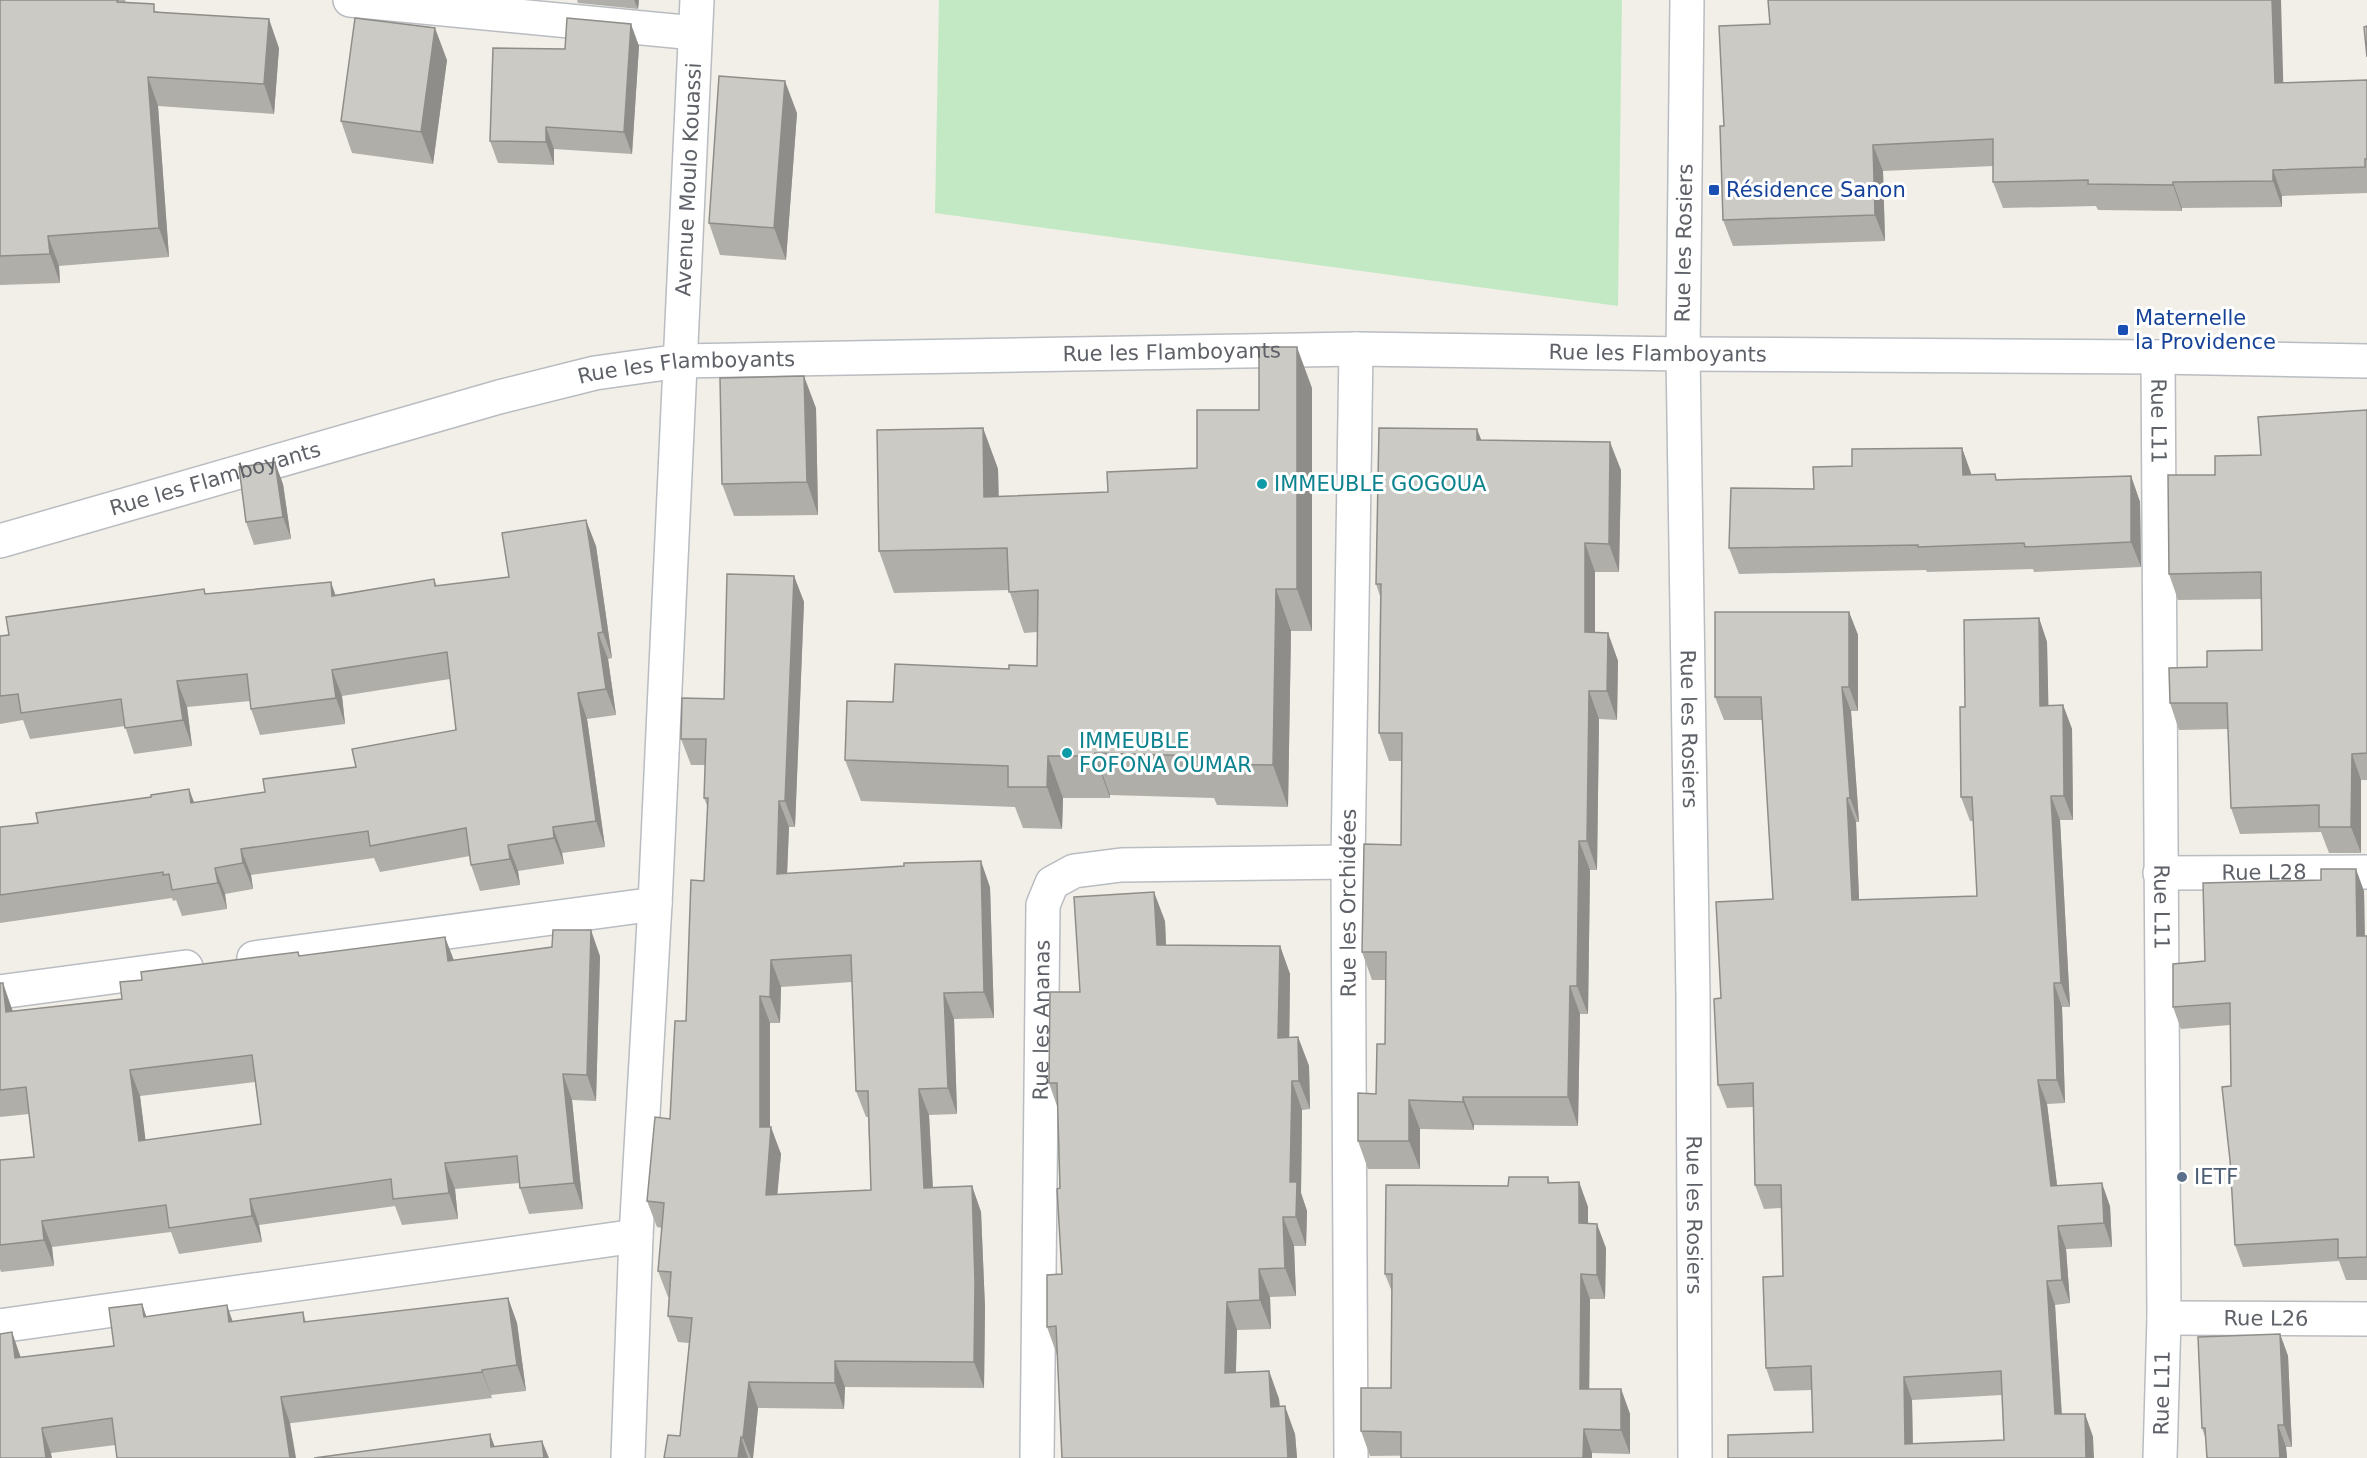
<svg xmlns="http://www.w3.org/2000/svg" width="2367" height="1458" font-family="'DejaVu Sans',sans-serif">
	<style>
		.green { fill: #c3e9c4 }
		.lines { fill: none; stroke-linecap: round; stroke-linejoin: round }
		.street-casing { stroke: #b9bcc1; stroke-width: 36 }
		.street { stroke: #fff; stroke-width: 33 }
		.wall { fill: #afaea9; fill-rule: evenodd }
		.shaded-wall { fill: #8f8d89 }
		.building { fill: #cccac4; stroke: #8f8d89; stroke-width: 1.5; fill-rule: evenodd }
		.transit-dot { fill: #1a4fb4; stroke: #fff; stroke-width: 2 }
		.culture-dot { fill: #0f9aa8; stroke: #fff; stroke-width: 2 }
		.service-dot { fill: #5c6f8a; stroke: #fff; stroke-width: 2 }
		.labels { text-anchor: middle; stroke-width: 6; stroke-linejoin: round; paint-order: stroke }
		.street-label { font-size: 21px; fill: #5e6268; stroke: #fff }
		.transit-label { font-size: 21px; fill: #164399; stroke: #fff; text-anchor: start }
		.culture-label { font-size: 21px; fill: #0d838f; stroke: #fff; text-anchor: start }
		.service-label { font-size: 21px; fill: #4e5e75; stroke: #fff; text-anchor: start }
	</style>
	<rect width="100%" height="100%" fill="#f1efe7"/>
	<!-- green -->
	<path class="green" d="M939 0H1622L1618 306 935 213Z"/>
	<g class="lines">
		<defs>
			<g id="street">
				<path d="M350 0 695 33"/>
				<path id="s1" d="M1687 0 1683 354 1693 997 1695 1458"/>
				<path id="s2" d="M2158 357 2164 1318 2160 1458"/>
				<path id="s3" d="M0 541 499 397 595 373 680 361 1356 349 1683 354 2158 357 2367 361"/>
				<path id="s4" d="M2160 873 2367 872"/>
				<path d="M254 958 655 904"/>
				<path d="M0 992 186 967"/>
				<path id="s5" d="M2164 1318 2367 1319"/>
				<path d="M0 1326 636 1236"/>
				<path id="s6" d="M628 1458 636 1236 655 904 697 0"/>
				<path id="s7" d="M1037 1458 1043 905 1052 883 1074 871 1121 865 1348 862"/>
				<path id="s8" d="M1351 1458 1348 862 1356 349"/>
			</g>
		</defs>
		<!-- street casing -->
		<use href="#street" class="street-casing"/>
		<!-- street -->
		<use href="#street" class="street"/>
	</g>
	<!-- wall -->
	<g class="wall">
		<path d="M0 0H125L126 2 279 48 274 114 158 106 169 257 59 266 60 283 0 285Z"/>
		<path d="M577 0H639L638 9 578 3Z"/>
		<path d="M639 46 632 154 554 149V165L498 163 490 141 565 49Z"/>
		<path d="M447 60 433 164 352 153 341 121Z"/>
		<path d="M2367 80V193L2282 196V207L2182 208V211L2098 210 2096 206 2003 208 1993 182V166L1883 171 1885 241 1733 246 1723 220 1720 126 2283 83Z"/>
		<path d="M797 113 786 260 720 255 709 223Z"/>
		<path d="M1312 388V631H1291L1288 807 1217 805 1214 798 1110 795V798H1063L1062 829 1023 828 1015 807 861 801 845 760 893 702 1009 669 1037 666V632L1024 633 1009 590 894 593 879 551 983 428 998 469 999 497 1108 492 1197 468 1259 410Z"/>
		<path d="M816 408 818 515 734 516 722 484Z"/>
		<path d="M2367 410V780H2361V853H2329L2321 832 2240 834 2231 808 2228 729 2179 730 2170 703 2207 667 2262 650 2261 599 2178 600 2169 574 2215 475Z"/>
		<path d="M1481 440 1621 470 1619 572H1595V632L1608 633 1618 661 1617 720 1599 719 1597 870H1590L1588 1014H1580L1578 1126 1474 1125V1130L1420 1129V1169H1368L1358 1141 1376 1094 1385 1044 1386 980H1372L1362 952 1401 845 1402 761H1389L1379 733 1380 596 1376 584Z"/>
		<path d="M1962 448 1971 475 1998 480 2131 476 2140 502 2141 567 2034 572 2033 569 1927 572 1926 570 1739 574 1729 548 1814 489 1852 466Z"/>
		<path d="M283 484 291 539 254 545 246 522Z"/>
		<path d="M596 546 612 658 608 659 616 715 587 719 605 847 562 853 564 864 518 871 520 885 480 891 471 865 470 856 380 872 374 858 251 875 253 889 225 894 227 909 182 916 176 900 173 901 172 898 0 923V827L38 823 194 803 265 792 356 767 456 730 450 679 342 696 345 724 260 735 251 709 250 701 187 707 192 746 134 754 125 726 30 739 23 720 0 724V636L206 594 335 595 434 579 437 586 509 577Z"/>
		<path d="M794 576 804 602 795 827H789L787 873 990 887 994 1018 954 1019 957 1114 929 1115 933 1187 972 1186 981 1212 985 1308 984 1388 845 1387 844 1409 758 1408 753 1458H664L680 1436 689 1343 678 1342 668 1316 669 1297H668L658 1271 662 1228 657 1227 647 1201 670 1119 686 1021 704 881 708 808 704 798 705 765H691L681 739 724 699ZM852 982 856 1091 866 1117H868L871 1190 777 1194 781 1154 770 1127V1023H780L781 987Z"/>
		<path d="M1849 612 1858 635V711H1851L1859 822H1856L1859 900 1977 896 1974 821H1970L1961 797 1965 707 2039 618 2047 642 2048 706 2063 705 2072 729 2073 820H2060L2070 1007H2062L2065 1103 2047 1104 2057 1185 2110 1206 2112 1247 2066 1249 2070 1303 2055 1305 2062 1414H2085L2093 1437 1728 1458 1813 1432 1812 1390 1774 1391 1766 1368 1783 1276 1782 1208 1764 1209 1755 1185 1753 1107 1727 1108 1718 1085 1721 998 1773 899 1762 720H1724L1715 697ZM2002 1395 2004 1440 1913 1444 1912 1400Z"/>
		<path d="M2364 891 2365 936H2367V1280H2346L2339 1261 2243 1267 2235 1245 2230 1025 2181 1029 2173 1007 2205 961Z"/>
		<path d="M1165 921 1166 945 1280 946 1290 974 1289 1038 1298 1037 1309 1066 1310 1109 1302 1110 1301 1193 1307 1211 1306 1246H1294L1296 1296 1270 1297 1271 1329 1237 1330 1236 1372 1269 1371 1279 1399 1280 1406 1295 1434 1297 1458H1062L1057 1355 1047 1327 1062 1274 1057 1106 1049 1083 1080 992Z"/>
		<path d="M300 956 454 961 600 956 596 1101 572 1100 583 1209 529 1214 520 1188 519 1183 455 1189 458 1219 402 1225 395 1206 259 1225 262 1242 179 1254 171 1232 52 1247 54 1266 1 1272 0 1269V1160L34 1157 29 1114 0 1117V983L13 1011 122 999 142 980ZM255 1082 261 1124 145 1140 140 1096Z"/>
		<path d="M1548 1177 1550 1183 1579 1182 1588 1207V1223L1606 1248 1605 1299H1590L1589 1389H1621L1630 1414V1454L1592 1453 1370 1456 1361 1431 1391 1388 1392 1292 1385 1274 1508 1186Z"/>
		<path d="M508 1298 517 1323 526 1391 491 1395 492 1398 51 1453 0 1458 21 1357 114 1346 142 1304 146 1316 233 1321 303 1312 306 1322Z"/>
		<path d="M2280 1334 2288 1356 2292 1447H2286L2287 1458H2207L2206 1440 2202 1428Z"/>
	</g>
	<!-- shaded-wall -->
	<g class="shaded-wall">
		<path d="M634 0H639L638 9Z"/>
		<path d="M2272 0H2281L2284 110 2275 83Z"/>
		<path d="M269 19 279 48 274 114 264 84Z"/>
		<path d="M631 24 639 46 632 154 624 132Z"/>
		<path d="M435 28 447 60 433 164 421 132Z"/>
		<path d="M148 77 158 106 169 257 159 228Z"/>
		<path d="M785 81 797 113 786 260 774 228Z"/>
		<path d="M546 127 554 149V165L546 142Z"/>
		<path d="M1873 145 1883 171 1885 241 1875 215Z"/>
		<path d="M2273 170 2282 196V207L2273 181Z"/>
		<path d="M2173 182 2182 208V211L2173 185Z"/>
		<path d="M48 236 59 266 60 283 50 254Z"/>
		<path d="M1297 347 1312 388V631L1297 589Z"/>
		<path d="M804 376 816 408 818 515 807 482Z"/>
		<path d="M983 428 998 469 999 539 984 497Z"/>
		<path d="M1477 429 1488 457 1477 440Z"/>
		<path d="M1610 442 1621 470 1619 572 1609 544Z"/>
		<path d="M1962 448 1971 473 1972 500 1963 475Z"/>
		<path d="M275 462 283 484 291 539 283 517Z"/>
		<path d="M2131 476 2140 502 2141 567 2131 542Z"/>
		<path d="M586 520 596 546 612 658 603 632Z"/>
		<path d="M1585 543 1595 572V661L1585 632Z"/>
		<path d="M794 576 804 602 795 827 785 801Z"/>
		<path d="M331 582 340 608 332 596Z"/>
		<path d="M1276 589 1291 631 1288 807 1273 765Z"/>
		<path d="M1849 612 1858 635V711L1849 687Z"/>
		<path d="M2039 618 2047 642 2049 729 2040 706Z"/>
		<path d="M598 633 608 659 616 715 606 689Z"/>
		<path d="M1608 633 1618 661 1617 720 1607 691Z"/>
		<path d="M332 670 342 696 345 724 336 698Z"/>
		<path d="M177 681 187 707 192 746 183 720Z"/>
		<path d="M1842 687 1851 711 1859 822 1850 798Z"/>
		<path d="M1589 691 1599 719 1597 870 1587 841Z"/>
		<path d="M578 693 587 719 605 847 596 821Z"/>
		<path d="M2063 705 2072 729 2073 820 2064 796Z"/>
		<path d="M1095 753 1110 795V798L1095 756Z"/>
		<path d="M2352 754 2361 780V853L2351 827Z"/>
		<path d="M1048 756 1063 798 1062 829 1047 787Z"/>
		<path d="M189 789 199 815 191 803Z"/>
		<path d="M2051 796 2060 820 2070 1007 2061 983Z"/>
		<path d="M1847 798 1856 822 1860 924 1852 900Z"/>
		<path d="M779 801 789 827 786 900 777 874Z"/>
		<path d="M553 827 562 853 564 864 554 838Z"/>
		<path d="M1579 841 1590 870 1588 1014 1577 986Z"/>
		<path d="M508 845 518 871 520 885 510 859Z"/>
		<path d="M241 849 251 875 253 889 243 863Z"/>
		<path d="M981 861 990 887 994 1018 984 992Z"/>
		<path d="M215 868 225 894 227 909 218 883Z"/>
		<path d="M2356 869 2364 891 2365 958 2357 936Z"/>
		<path d="M1154 892 1165 921 1167 973 1157 945Z"/>
		<path d="M591 930 600 956 596 1101 587 1075Z"/>
		<path d="M445 937 455 963 448 961Z"/>
		<path d="M1280 946 1290 974 1289 1066 1278 1038Z"/>
		<path d="M771 960 781 987 780 1023 770 997Z"/>
		<path d="M3 983 12 1009 15 1038 6 1012Z"/>
		<path d="M2054 983 2062 1007 2065 1103 2057 1080Z"/>
		<path d="M1570 986 1580 1014 1578 1126 1568 1097Z"/>
		<path d="M944 993 954 1019 957 1114 948 1088Z"/>
		<path d="M760 996 770 1023V1142L771 1127 781 1154 775 1221 766 1195 760 1127Z"/>
		<path d="M1298 1037 1309 1066 1310 1109 1299 1081Z"/>
		<path d="M130 1070 140 1096 149 1167 139 1141Z"/>
		<path d="M563 1074 572 1100 583 1209 574 1183Z"/>
		<path d="M2038 1080 2047 1104 2060 1209 2051 1186Z"/>
		<path d="M1292 1081 1302 1110 1301 1193 1307 1211 1306 1246 1296 1217 1290 1182Z"/>
		<path d="M919 1089 929 1115 934 1214 924 1188Z"/>
		<path d="M1463 1097 1474 1125V1130L1463 1102Z"/>
		<path d="M1409 1100 1420 1129V1169L1409 1141Z"/>
		<path d="M445 1163 455 1189 458 1219 449 1193Z"/>
		<path d="M1579 1182 1588 1207V1248L1579 1223Z"/>
		<path d="M2102 1183 2110 1206 2112 1247 2104 1223Z"/>
		<path d="M972 1186 981 1212 985 1308 984 1388 974 1362Z"/>
		<path d="M250 1199 259 1225 262 1242 252 1216Z"/>
		<path d="M1283 1217 1294 1246 1296 1296 1285 1268Z"/>
		<path d="M42 1221 52 1247 54 1266 44 1240Z"/>
		<path d="M1597 1224 1606 1248 1605 1299 1597 1275Z"/>
		<path d="M2058 1226 2066 1249 2070 1303 2062 1280Z"/>
		<path d="M1259 1269 1270 1297 1271 1329 1260 1300Z"/>
		<path d="M1581 1274 1590 1299 1589 1413 1580 1389Z"/>
		<path d="M2047 1281 2055 1305 2063 1438 2055 1414Z"/>
		<path d="M508 1298 517 1323 526 1391 517 1365Z"/>
		<path d="M1227 1302 1237 1330 1235 1401 1225 1373Z"/>
		<path d="M142 1304 151 1330 144 1317Z"/>
		<path d="M227 1305 236 1331 229 1322Z"/>
		<path d="M12 1332 21 1358H15Z"/>
		<path d="M2280 1334 2288 1356 2292 1447 2284 1425Z"/>
		<path d="M835 1361 845 1387 844 1409 835 1383Z"/>
		<path d="M482 1370 491 1395 492 1398 482 1372Z"/>
		<path d="M1269 1371 1279 1399 1281 1435 1271 1407Z"/>
		<path d="M1904 1377 1912 1400 1913 1458 1905 1444Z"/>
		<path d="M749 1382 758 1408 753 1458H751L743 1438Z"/>
		<path d="M1621 1389 1630 1414V1454L1621 1430Z"/>
		<path d="M281 1397 290 1423 296 1458H290Z"/>
		<path d="M1285 1406 1295 1434 1297 1458H1288Z"/>
		<path d="M2085 1414 2093 1437 2094 1458H2086Z"/>
		<path d="M2278 1425 2286 1447 2287 1458H2280Z"/>
		<path d="M42 1428 51 1453 52 1458H46Z"/>
		<path d="M1584 1429 1592 1453V1458H1583Z"/>
		<path d="M490 1434 499 1458 491 1447Z"/>
		<path d="M741 1437 748 1458H738Z"/>
		<path d="M542 1441 549 1458H544Z"/>
	</g>
	<!-- building -->
	<g class="building">
		<path d="M0 0H118L117 2 154 4V12L269 19 264 84 148 77 159 228 48 236 50 254 0 256Z"/>
		<path d="M1768 0H2272L2275 83 2367 80V159H2365V167L2273 170V181L2173 182V185L2088 184V180L1993 182V139L1873 145 1875 215 1723 220 1720 126H1724L1719 26 1770 24Z"/>
		<path d="M355 18 435 28 421 132 341 121Z"/>
		<path d="M567 18 631 24 624 132 546 127V142L490 141 493 48 565 49Z"/>
		<path d="M2367 26V57L2364 27Z"/>
		<path d="M719 76 785 81 774 228 709 223Z"/>
		<path d="M1259 347H1297V589H1276L1273 765 1202 764V756L1095 753V756H1048L1047 787H1008V766L845 760 847 701 893 702 895 664 1009 669V665L1037 666 1038 590 1009 592 1007 548 879 551 877 430 983 428 984 497 1108 492 1107 472 1197 468V410H1259Z"/>
		<path d="M804 376 807 482 722 484 720 378Z"/>
		<path d="M2367 410V753L2352 754 2351 827H2319V805L2231 808 2227 703H2170L2169 668 2207 667V651L2262 650 2261 572 2169 574 2168 475H2215V456L2261 455 2258 417Z"/>
		<path d="M1379 428 1477 429V440L1610 442 1609 544 1585 543V632L1608 633 1607 691H1589L1587 841H1579L1577 986H1570L1568 1097H1463V1102L1409 1100V1141H1358V1093L1376 1094 1377 1044H1385L1386 952H1362L1364 844 1401 845 1402 733H1379L1381 584H1376Z"/>
		<path d="M1962 448 1963 475 1995 474 1996 480 2131 476V542L2025 547 2024 543 1918 547V545L1729 548 1731 488 1814 489 1813 467 1852 466V449Z"/>
		<path d="M275 462 283 517 246 522 239 467Z"/>
		<path d="M586 520 603 632 598 633 606 689 578 693 596 821 553 827 554 838 508 845 510 859 471 865 466 828 370 846 368 831 241 849 243 863 215 868 218 883 172 890 169 874 163 875V872L0 895V827L38 823 36 813 151 797V795L189 789 191 803 265 792 263 779 356 767 352 749 456 730 447 652 332 670 336 698 251 709 247 674 177 681 183 720 125 728 121 699 21 713 18 694 0 696V636L9 635 6 617 204 589 205 594 331 582 332 596 434 579 435 586 509 577 502 533Z"/>
		<path d="M727 574 794 576 785 801H779L777 874 904 866V863L981 861 984 992 944 993 948 1088 919 1089 924 1188 972 1186 975 1282 974 1362 835 1361V1383L749 1382 743 1438 741 1437 738 1458H664L668 1435 680 1436 692 1318 668 1316 671 1272 658 1271 664 1203 647 1201 655 1117 670 1119 675 1021H686L691 880 704 881 708 798H704L706 739H681L682 698 724 699ZM851 955 856 1091H868L871 1190 766 1195 771 1127H760V996L770 997 771 960Z"/>
		<path d="M1715 612H1849V687H1842L1850 798H1847L1852 900 1977 896 1972 797H1961L1960 707H1965L1964 620 2039 618 2040 706 2063 705 2064 796H2051L2061 983H2054L2057 1080H2038L2051 1186 2102 1183 2104 1223 2058 1226 2062 1280 2047 1281 2055 1414H2085L2086 1458H1728V1435L1813 1432 1811 1366 1766 1368 1763 1277 1783 1276 1781 1185H1755L1753 1083 1718 1085 1714 999 1721 998 1716 902 1773 899 1761 697H1715ZM2001 1371 2004 1440 1905 1444 1904 1377Z"/>
		<path d="M2321 869H2356L2357 936H2367V1257L2338 1258V1239L2235 1245 2230 1160 2222 1087 2231 1086 2230 1003 2173 1007V964L2205 961 2203 883 2321 880Z"/>
		<path d="M1154 892 1157 945 1280 946 1278 1038 1298 1037 1299 1081H1292L1290 1182H1297L1296 1217H1283L1285 1268 1259 1269 1260 1300 1227 1302 1225 1373 1269 1371 1271 1407 1285 1406 1288 1458H1062L1056 1326 1047 1327V1275L1062 1274 1057 1189 1060 1188 1057 1083H1049L1050 992H1080L1074 897Z"/>
		<path d="M553 930H591L587 1075 563 1074 574 1183 520 1188 517 1156 445 1163 449 1193 393 1199 391 1179 250 1199 252 1216 169 1228 166 1205 42 1221 44 1240 0 1245V1160L34 1157 26 1087 0 1090V983H3L6 1012 122 999 120 982 142 980 141 972 298 952 299 956 445 937 448 961 552 947ZM252 1055 261 1124 139 1141 130 1070Z"/>
		<path d="M1509 1177H1548V1183L1579 1182V1223L1597 1224V1275L1581 1274 1580 1389H1621V1430L1584 1429 1583 1458H1401V1432L1361 1431V1388H1391L1392 1274H1385L1386 1185 1508 1186Z"/>
		<path d="M508 1298 517 1365 482 1370V1372L281 1397 290 1458H117L112 1418 42 1428 46 1458H0V1334L12 1332 15 1358 114 1346 109 1308 142 1304 144 1317 227 1305 229 1322 303 1312 304 1322Z"/>
		<path d="M2280 1334 2284 1425H2278L2280 1458H2207L2205 1428H2202L2198 1337Z"/>
		<path d="M490 1434 491 1447 542 1441 544 1458H314Z"/>
	</g>
	<!-- markers -->
	<g class="transit-dot">
		<rect x="1708" y="184" width="12" height="12" rx="3"/>
		<rect x="2117" y="324" width="12" height="12" rx="3"/>
	</g>
	<g class="culture-dot">
		<circle cx="1262" cy="484" r="6"/>
		<circle cx="1067" cy="753" r="6"/>
	</g>
	<circle class="service-dot" cx="2182" cy="1177" r="6"/>
	<g class="labels">
		<!-- street labels -->
		<g class="street-label">
			<text dy="7" stroke="none"><textPath href="#s6" startOffset="1280">Avenue Moulo Kouassi</textPath></text>
			<text transform="translate(1684 243) rotate(-89)" y="7">Rue les Rosiers</text>
			<text dy="7" stroke="none"><textPath href="#s3" startOffset="1196">Rue les Flamboyants</textPath></text>
			<text dy="7" stroke="none"><textPath href="#s3" startOffset="1682">Rue les Flamboyants</textPath></text>
			<text dy="7" stroke="none"><textPath href="#s3" startOffset="710">Rue les Flamboyants</textPath></text>
			<text dy="7" stroke="none"><textPath href="#s2" startOffset="64">Rue L11</textPath></text>
			<text dy="7" stroke="none"><textPath href="#s3" startOffset="224">Rue les Flamboyants</textPath></text>
			<text dy="7" stroke="none"><textPath href="#s1" startOffset="729">Rue les Rosiers</textPath></text>
			<text dy="7" stroke="none"><textPath href="#s4" startOffset="104">Rue L28</textPath></text>
			<text dy="7" stroke="none"><textPath href="#s8" startOffset="555">Rue les Orchidées</textPath></text>
			<text dy="7" stroke="none"><textPath href="#s2" startOffset="550">Rue L11</textPath></text>
			<text dy="7" stroke="none"><textPath href="#s7" startOffset="438">Rue les Ananas</textPath></text>
			<text dy="7" stroke="none"><textPath href="#s1" startOffset="1215">Rue les Rosiers</textPath></text>
			<text dy="7" stroke="none"><textPath href="#s5" startOffset="102">Rue L26</textPath></text>
			<text transform="translate(2162 1393) rotate(-89)" y="7">Rue L11</text>
		</g>
		<!-- transit labels -->
		<g class="transit-label">
			<text x="1726" y="197">Résidence Sanon</text>
			<text x="2135" y="325">Maternelle<tspan x="2135" dy="24">la Providence</tspan></text>
		</g>
		<!-- culture labels -->
		<g class="culture-label">
			<text x="1274" y="491">IMMEUBLE GOGOUA</text>
			<text x="1079" y="748">IMMEUBLE<tspan x="1079" dy="24">FOFONA OUMAR</tspan></text>
		</g>
		<!-- service labels -->
		<g class="service-label">
			<text x="2194" y="1184">IETF</text>
		</g>
	</g>
</svg>
